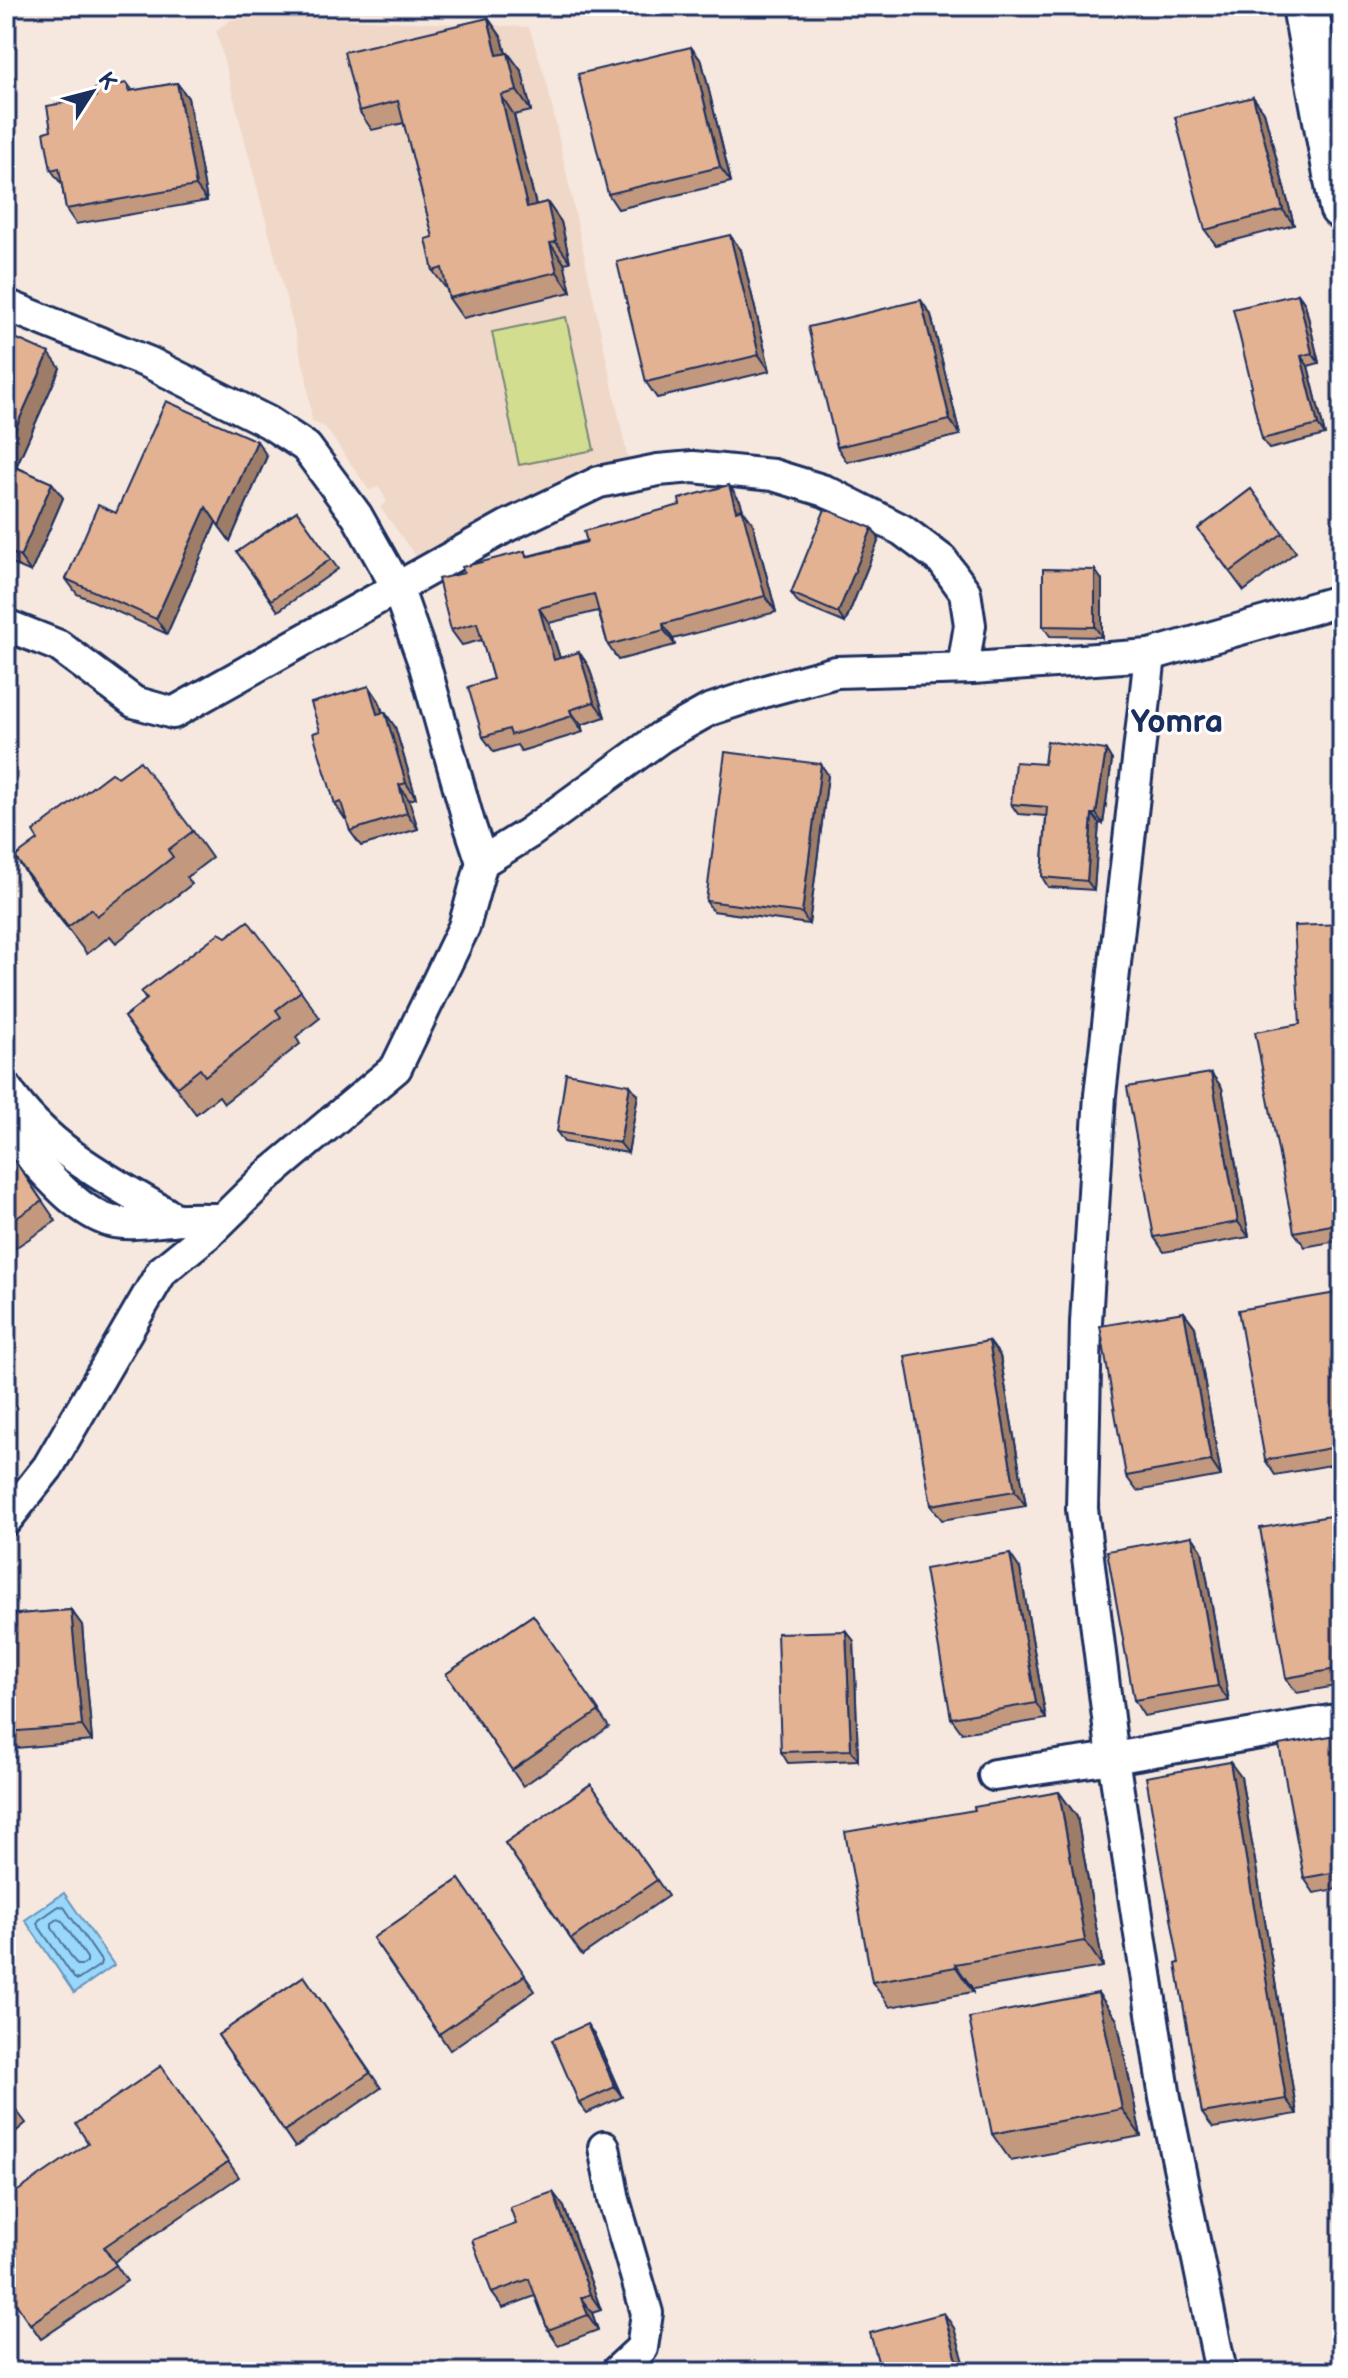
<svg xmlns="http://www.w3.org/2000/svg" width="1348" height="2378" font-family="'Balsamiq Sans',sans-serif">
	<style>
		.built { fill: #f0d8c8 }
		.green { fill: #d2dd90; stroke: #768677; stroke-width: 2 }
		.water { fill: #99d8fa; stroke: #6794bc; stroke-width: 2 }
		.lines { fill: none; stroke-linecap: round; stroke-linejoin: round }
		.shore { stroke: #4d739c; stroke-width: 2 }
		.minor-casing { stroke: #1b2f5e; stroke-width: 36 }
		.trunk-casing { stroke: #1b2f5e; stroke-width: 50 }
		.minor { stroke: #fff; stroke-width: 30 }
		.trunk { stroke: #fff; stroke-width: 44 }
		.wall { fill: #c2997e; stroke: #1b2f5e; stroke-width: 2 }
		.shaded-wall { fill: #9e7d67; stroke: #1b2f5e; stroke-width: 2 }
		.building { fill: #e2b293; stroke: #1b2f5e; stroke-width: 2 }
		.labels { text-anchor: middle; stroke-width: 6; stroke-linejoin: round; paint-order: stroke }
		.district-label { font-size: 32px; font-weight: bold; fill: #1b2f5e; stroke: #fff }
	</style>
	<rect width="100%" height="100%" fill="#f6e8df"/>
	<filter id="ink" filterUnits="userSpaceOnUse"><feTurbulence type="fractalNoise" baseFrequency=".0125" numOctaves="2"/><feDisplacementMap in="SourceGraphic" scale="16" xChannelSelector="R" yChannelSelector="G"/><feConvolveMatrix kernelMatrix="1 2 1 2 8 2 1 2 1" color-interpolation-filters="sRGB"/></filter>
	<g filter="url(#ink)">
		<!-- built -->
		<path class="built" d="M261 18H321L529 27 547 83 629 463 579 473 454 538 419 561 380 507 387 502 379 487 369 490 325 427 312 422 306 375 216 30 231 20Z"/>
		<!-- green -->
		<path class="green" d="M566 317 594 450 519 465 492 332Z"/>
		<!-- water -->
		<path class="water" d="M64 1893 114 1965 74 1993 25 1920Z"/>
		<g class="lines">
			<!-- shore -->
			<g class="shore">
				<path d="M59 1906 64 1907 101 1961 100 1965 78 1980 74 1978 37 1924 39 1920Z"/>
				<path d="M58 1919 62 1921 87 1958V1962L82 1965H77L52 1928V1923Z"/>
			</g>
			<defs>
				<g id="minor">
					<path d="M6 305 150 363 268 422 306 447 357 516 397 587 425 666 469 823 482 862 529 833 661 737 709 710 769 690 836 672 973 668 1150 655 1342 600"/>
					<path d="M6 625 59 646 134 702 173 713 507 526 599 482 658 470 693 467 773 475 825 491 902 530 942 560 965 592 970 625 963 668"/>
					<path d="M1150 655 1100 1095 1086 1322 1082 1509 1113 1758 1165 2098 1221 2372"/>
					<path d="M6 1088C45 1149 115 1184 176 1219"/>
					<path d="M6 1131C35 1158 71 1210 110 1221 130 1226 152 1221 172 1220 189 1218 206 1219 222 1219"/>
					<path d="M6 1520 48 1467 162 1271 210 1232 267 1176 396 1068 464 927 482 862"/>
					<path d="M994 1775 1113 1758 1342 1719"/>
					<path d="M604 2147 614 2200 647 2313 642 2348 616 2372"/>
				</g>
				<path id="trunk" d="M1305 6 1342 207"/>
			</defs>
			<!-- minor casing -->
			<use href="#minor" class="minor-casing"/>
			<!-- trunk casing -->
			<use href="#trunk" class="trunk-casing"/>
			<!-- minor -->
			<use href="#minor" class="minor"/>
			<!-- trunk -->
			<use href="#trunk" class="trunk"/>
		</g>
		<!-- wall -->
		<g class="wall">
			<path d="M488 18 502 38 506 53H508L522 72 531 111 514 115 536 205 547 202 561 222 570 262 564 263 571 292 463 318 449 298 447 290 433 271V237L404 123 372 130 359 111Z"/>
			<path d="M691 47 702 62 731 182 618 209 608 194Z"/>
			<path d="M127 83 133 91 177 83 188 98 207 201 76 224 66 209 62 185 51 170V130L96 97Z"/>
			<path d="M1253 97 1264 112 1294 225 1216 245 1205 230Z"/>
			<path d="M741 250 770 371 657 398 646 382Z"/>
			<path d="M1298 294 1305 304 1319 363 1308 366 1325 435 1269 449 1262 439Z"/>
			<path d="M931 315 960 435 847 462 837 447Z"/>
			<path d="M6 334 60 368 16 467 52 483 63 498 31 572 6 561Z"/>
			<path d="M267 456 230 541 216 522 167 634 77 594 66 579 116 513Z"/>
			<path d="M1251 489 1296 552 1244 591 1198 529Z"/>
			<path d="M740 501 743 510 753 524 776 612 673 639 675 645 618 660 608 645 598 611 549 623 560 658 579 652 589 667 605 717 581 725 583 732 521 751 517 745 494 752 483 737 493 679 482 640 462 645 451 630 464 573 525 551 528 556Z"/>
			<path d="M297 511 338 569 278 611 237 552Z"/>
			<path d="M872 528 879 539 845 623 799 604 791 593Z"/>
			<path d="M1102 580V637L1050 636 1043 626Z"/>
			<path d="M369 686 379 701 383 712 395 727 416 798 409 800 418 829 361 846 350 831 347 819H345L335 804 320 731Z"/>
			<path d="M1112 760 1103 824 1099 823 1094 890 1048 887 1042 877 1046 816 1018 814 1011 804 1044 764Z"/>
			<path d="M828 775 809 924 713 911 706 901Z"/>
			<path d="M193 831 212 858 187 877 192 884 116 943 110 936 87 954 34 885 15 857Z"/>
			<path d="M1342 924V1240L1305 1247 1294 1232 1300 1024Z"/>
			<path d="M301 991 320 1018 296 1037 300 1044 224 1103 219 1096 196 1114 143 1044 124 1017 146 1000 141 992Z"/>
			<path d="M1211 1073 1222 1088 1249 1237 1164 1252 1154 1237Z"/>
			<path d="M638 1095 628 1153 564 1142 557 1132Z"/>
			<path d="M6 1152 17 1164 56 1221 6 1254Z"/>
			<path d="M1342 1292V1463L1275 1475 1265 1460Z"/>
			<path d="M1184 1312 1195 1327 1221 1476 1137 1491 1126 1476Z"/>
			<path d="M989 1341 1000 1356 1026 1506 942 1520 931 1505Z"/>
			<path d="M1342 1514V1685L1297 1693 1286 1678Z"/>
			<path d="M1192 1536 1202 1551 1229 1701 1144 1716 1134 1700Z"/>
			<path d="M1020 1569 1046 1719 962 1733 951 1718Z"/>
			<path d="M71 1610 82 1625 92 1741 6 1749V1615Z"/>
			<path d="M533 1615 609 1727 523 1786 446 1674Z"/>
			<path d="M846 1631 854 1641 858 1760 788 1763 781 1752Z"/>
			<path d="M1342 1734V1888L1314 1893 1304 1878Z"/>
			<path d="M1241 1777 1297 2114 1213 2128 1202 2113 1179 1963Z"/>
			<path d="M591 1784 668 1896 582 1955 505 1843Z"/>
			<path d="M1059 1792 1077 1817 1103 1967 973 1989V1992L890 2007 872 1982 975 1810Z"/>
			<path d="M459 1879 535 1991 450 2050 373 1938Z"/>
			<path d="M304 1976 381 2088 295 2147 218 2035Z"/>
			<path d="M1098 1993 1117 2020 1141 2136 1011 2161 992 2134Z"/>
			<path d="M594 2034 622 2097 587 2113 579 2103Z"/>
			<path d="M161 2066 239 2177 114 2262 127 2281 41 2339 6 2289Z"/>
			<path d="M6 2097 26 2123 6 2140Z"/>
			<path d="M564 2207 601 2310 592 2313 598 2330 558 2345 548 2330 535 2296 503 2308 492 2293Z"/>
		</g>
		<!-- shaded-wall -->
		<g class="shaded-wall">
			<path d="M488 18 502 38 511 75 497 55Z"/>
			<path d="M691 47 702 62 731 182 720 167Z"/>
			<path d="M508 53 522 72 531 111 517 91Z"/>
			<path d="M177 83 188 98 207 201 196 186Z"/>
			<path d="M501 95 514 115 541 227 527 207Z"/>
			<path d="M1253 97 1264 112 1294 225 1283 210Z"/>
			<path d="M547 202 561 222 570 262 556 242Z"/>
			<path d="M730 235 741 250 770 371 759 355Z"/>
			<path d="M550 243 564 263 571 292 557 272Z"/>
			<path d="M1298 294 1305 304 1319 363 1312 353Z"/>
			<path d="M921 300 931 315 960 435 950 420Z"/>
			<path d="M49 353 60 368 12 476 6 467V450Z"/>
			<path d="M1301 356 1308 366 1325 435 1318 425Z"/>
			<path d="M257 441 267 456 230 541 219 526Z"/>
			<path d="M52 483 63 498 31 572 20 557Z"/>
			<path d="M729 485 740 501 743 510 753 524 776 612 765 596 736 511Z"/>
			<path d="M206 507 216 522 167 634 156 619Z"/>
			<path d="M872 528 879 539 845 623 838 613Z"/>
			<path d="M1095 570 1102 580V637L1095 627Z"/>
			<path d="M539 608 549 623 565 675 554 660Z"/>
			<path d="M663 624 673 639 675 645 664 630Z"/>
			<path d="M579 652 589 667 605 717 594 702Z"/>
			<path d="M369 686 379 701 387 729 377 714Z"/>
			<path d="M570 710 581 725 583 732 572 716Z"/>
			<path d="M385 712 395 727 416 798 406 783Z"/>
			<path d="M1106 750 1112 760 1103 824 1096 814Z"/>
			<path d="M821 764 828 775 809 924 802 913Z"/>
			<path d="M399 785 409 800 418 829 407 813Z"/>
			<path d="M1092 814 1099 823 1094 890 1087 881Z"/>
			<path d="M1211 1073 1222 1088 1249 1237 1238 1222Z"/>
			<path d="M630 1085 638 1095 628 1153 620 1143Z"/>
			<path d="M1184 1312 1195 1327 1221 1476 1211 1461Z"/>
			<path d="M989 1341 1000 1356 1026 1506 1015 1491Z"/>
			<path d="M1333 1356 1342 1369V1408Z"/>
			<path d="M1192 1536 1202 1551 1229 1701 1218 1686Z"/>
			<path d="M1010 1554 1020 1569 1046 1719 1036 1703Z"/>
			<path d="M71 1610 82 1625 92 1741 82 1726Z"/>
			<path d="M846 1631 854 1641 858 1760 851 1750Z"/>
			<path d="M1230 1762 1241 1777 1297 2114 1286 2099Z"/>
			<path d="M1059 1792 1077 1817 1103 1967 1085 1941Z"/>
			<path d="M955 1964 973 1989V1992L956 1967Z"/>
			<path d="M1098 1993 1117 2020 1141 2136 1122 2109Z"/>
			<path d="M587 2024 594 2034 622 2097 615 2087Z"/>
			<path d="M553 2192 564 2207 601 2310 590 2294Z"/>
			<path d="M581 2298 592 2313 598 2330 588 2315Z"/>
			<path d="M944 2313 954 2328 967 2372H960Z"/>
		</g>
		<!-- building -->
		<g class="building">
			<path d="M488 18 497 55 508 53 517 91 501 95 527 207 547 202 556 242 550 243 557 272 449 298 442 268 433 271 426 239 433 237 398 101 359 111 344 52Z"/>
			<path d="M691 47 720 167 608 194 578 74Z"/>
			<path d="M127 83 129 91 177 83 196 186 66 209 59 168 51 170 44 132 51 130 47 106 96 97 95 89Z"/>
			<path d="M1253 97 1283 210 1205 230 1175 117Z"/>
			<path d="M730 235 759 355 646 382 617 262Z"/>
			<path d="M1298 294 1312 353 1301 356 1318 425 1262 439 1250 388 1252 387 1233 309Z"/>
			<path d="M921 300 950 420 837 447 808 327Z"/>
			<path d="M6 334 49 353 6 450Z"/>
			<path d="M166 401 257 441 219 526 206 507 156 619 66 579 98 505 116 513Z"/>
			<path d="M6 463 52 483 20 557 6 550Z"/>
			<path d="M729 485 736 511 742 509 765 596 663 624 664 630 608 645 594 594 539 608 554 660 579 652 594 702 570 710 572 716 511 735 509 729 483 737 468 687 493 679 477 623 451 630 438 579 464 573 462 567 525 551 526 557 587 542 584 531 680 505 679 499Z"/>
			<path d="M1251 489 1283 533 1230 572 1198 529Z"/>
			<path d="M825 509 872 528 838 613 791 593Z"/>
			<path d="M297 511 331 559 271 600 237 552Z"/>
			<path d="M1043 569 1095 570V627L1043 626Z"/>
			<path d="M369 686 377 714 385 712 406 783 399 785 407 813 350 831 341 802 335 804 313 733 320 731 311 703Z"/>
			<path d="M1047 741 1106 750 1096 814H1092L1087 881 1042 877 1047 807 1011 804 1015 762 1044 764Z"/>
			<path d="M725 752 821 764 802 913 706 901Z"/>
			<path d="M140 761 193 831 168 850 173 857 97 916 91 909 68 927 15 857 38 840 33 832 111 773 118 777Z"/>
			<path d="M248 921 301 991 276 1010 281 1017 205 1076 200 1069 177 1087 124 1017 147 999 141 992 219 933 226 937Z"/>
			<path d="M1342 924V1223L1294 1232 1255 1032 1300 1024 1294 926Z"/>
			<path d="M566 1073 630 1085 620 1143 557 1132Z"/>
			<path d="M1211 1073 1238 1222 1154 1237 1127 1087Z"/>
			<path d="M6 1152 17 1164 42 1201 6 1225Z"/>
			<path d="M1342 1292V1355L1333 1356 1342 1408V1446L1265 1460 1238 1310Z"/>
			<path d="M1184 1312 1211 1461 1126 1476 1100 1326Z"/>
			<path d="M989 1341 1015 1491 931 1505 905 1356Z"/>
			<path d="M1342 1514V1668L1286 1678 1260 1528Z"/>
			<path d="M1192 1536 1218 1686 1134 1700 1107 1551Z"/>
			<path d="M1010 1554 1036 1703 951 1718 925 1569Z"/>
			<path d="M71 1610 82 1726 6 1732V1615Z"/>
			<path d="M533 1615 599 1711 512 1770 446 1674Z"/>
			<path d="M846 1631 851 1750 781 1752 777 1633Z"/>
			<path d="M1342 1734V1871L1304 1878 1279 1745Z"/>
			<path d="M1230 1762 1286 2099 1202 2113 1176 1964 1179 1963 1146 1777Z"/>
			<path d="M591 1784 657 1880 571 1939 505 1843Z"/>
			<path d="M1059 1792 1085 1941 955 1964 956 1967 872 1982 845 1832 975 1810 974 1807Z"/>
			<path d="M459 1879 525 1975 439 2034 373 1938Z"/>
			<path d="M304 1976 370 2073 284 2131 218 2035Z"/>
			<path d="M1098 1993 1122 2109 992 2134 969 2018Z"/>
			<path d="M587 2024 615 2087 579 2103 552 2040Z"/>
			<path d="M161 2066 228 2162 104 2247 116 2265 30 2324 6 2289V2199L88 2143 76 2124Z"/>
			<path d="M6 2097 15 2108 6 2116Z"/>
			<path d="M553 2192 590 2294 581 2298 588 2315 548 2330 529 2279 492 2293 472 2240 516 2224 510 2207Z"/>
			<path d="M944 2313 960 2372H881L870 2333Z"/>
		</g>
	</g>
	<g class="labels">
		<!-- district labels -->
		<g class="district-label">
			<text x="1177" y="732">Yomra</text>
		</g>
	</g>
	<!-- margin -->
	<rect width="1348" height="2378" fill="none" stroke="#fff" stroke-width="32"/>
	<rect x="16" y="16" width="1316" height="2346" fill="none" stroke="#1b2f5e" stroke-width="3" filter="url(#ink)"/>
	<!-- north arrow -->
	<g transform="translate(92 92) rotate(54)" stroke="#ffffff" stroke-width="6" paint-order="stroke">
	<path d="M0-6L14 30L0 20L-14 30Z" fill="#1b2f5e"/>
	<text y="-12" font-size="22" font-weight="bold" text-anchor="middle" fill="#1b2f5e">K</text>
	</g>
</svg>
